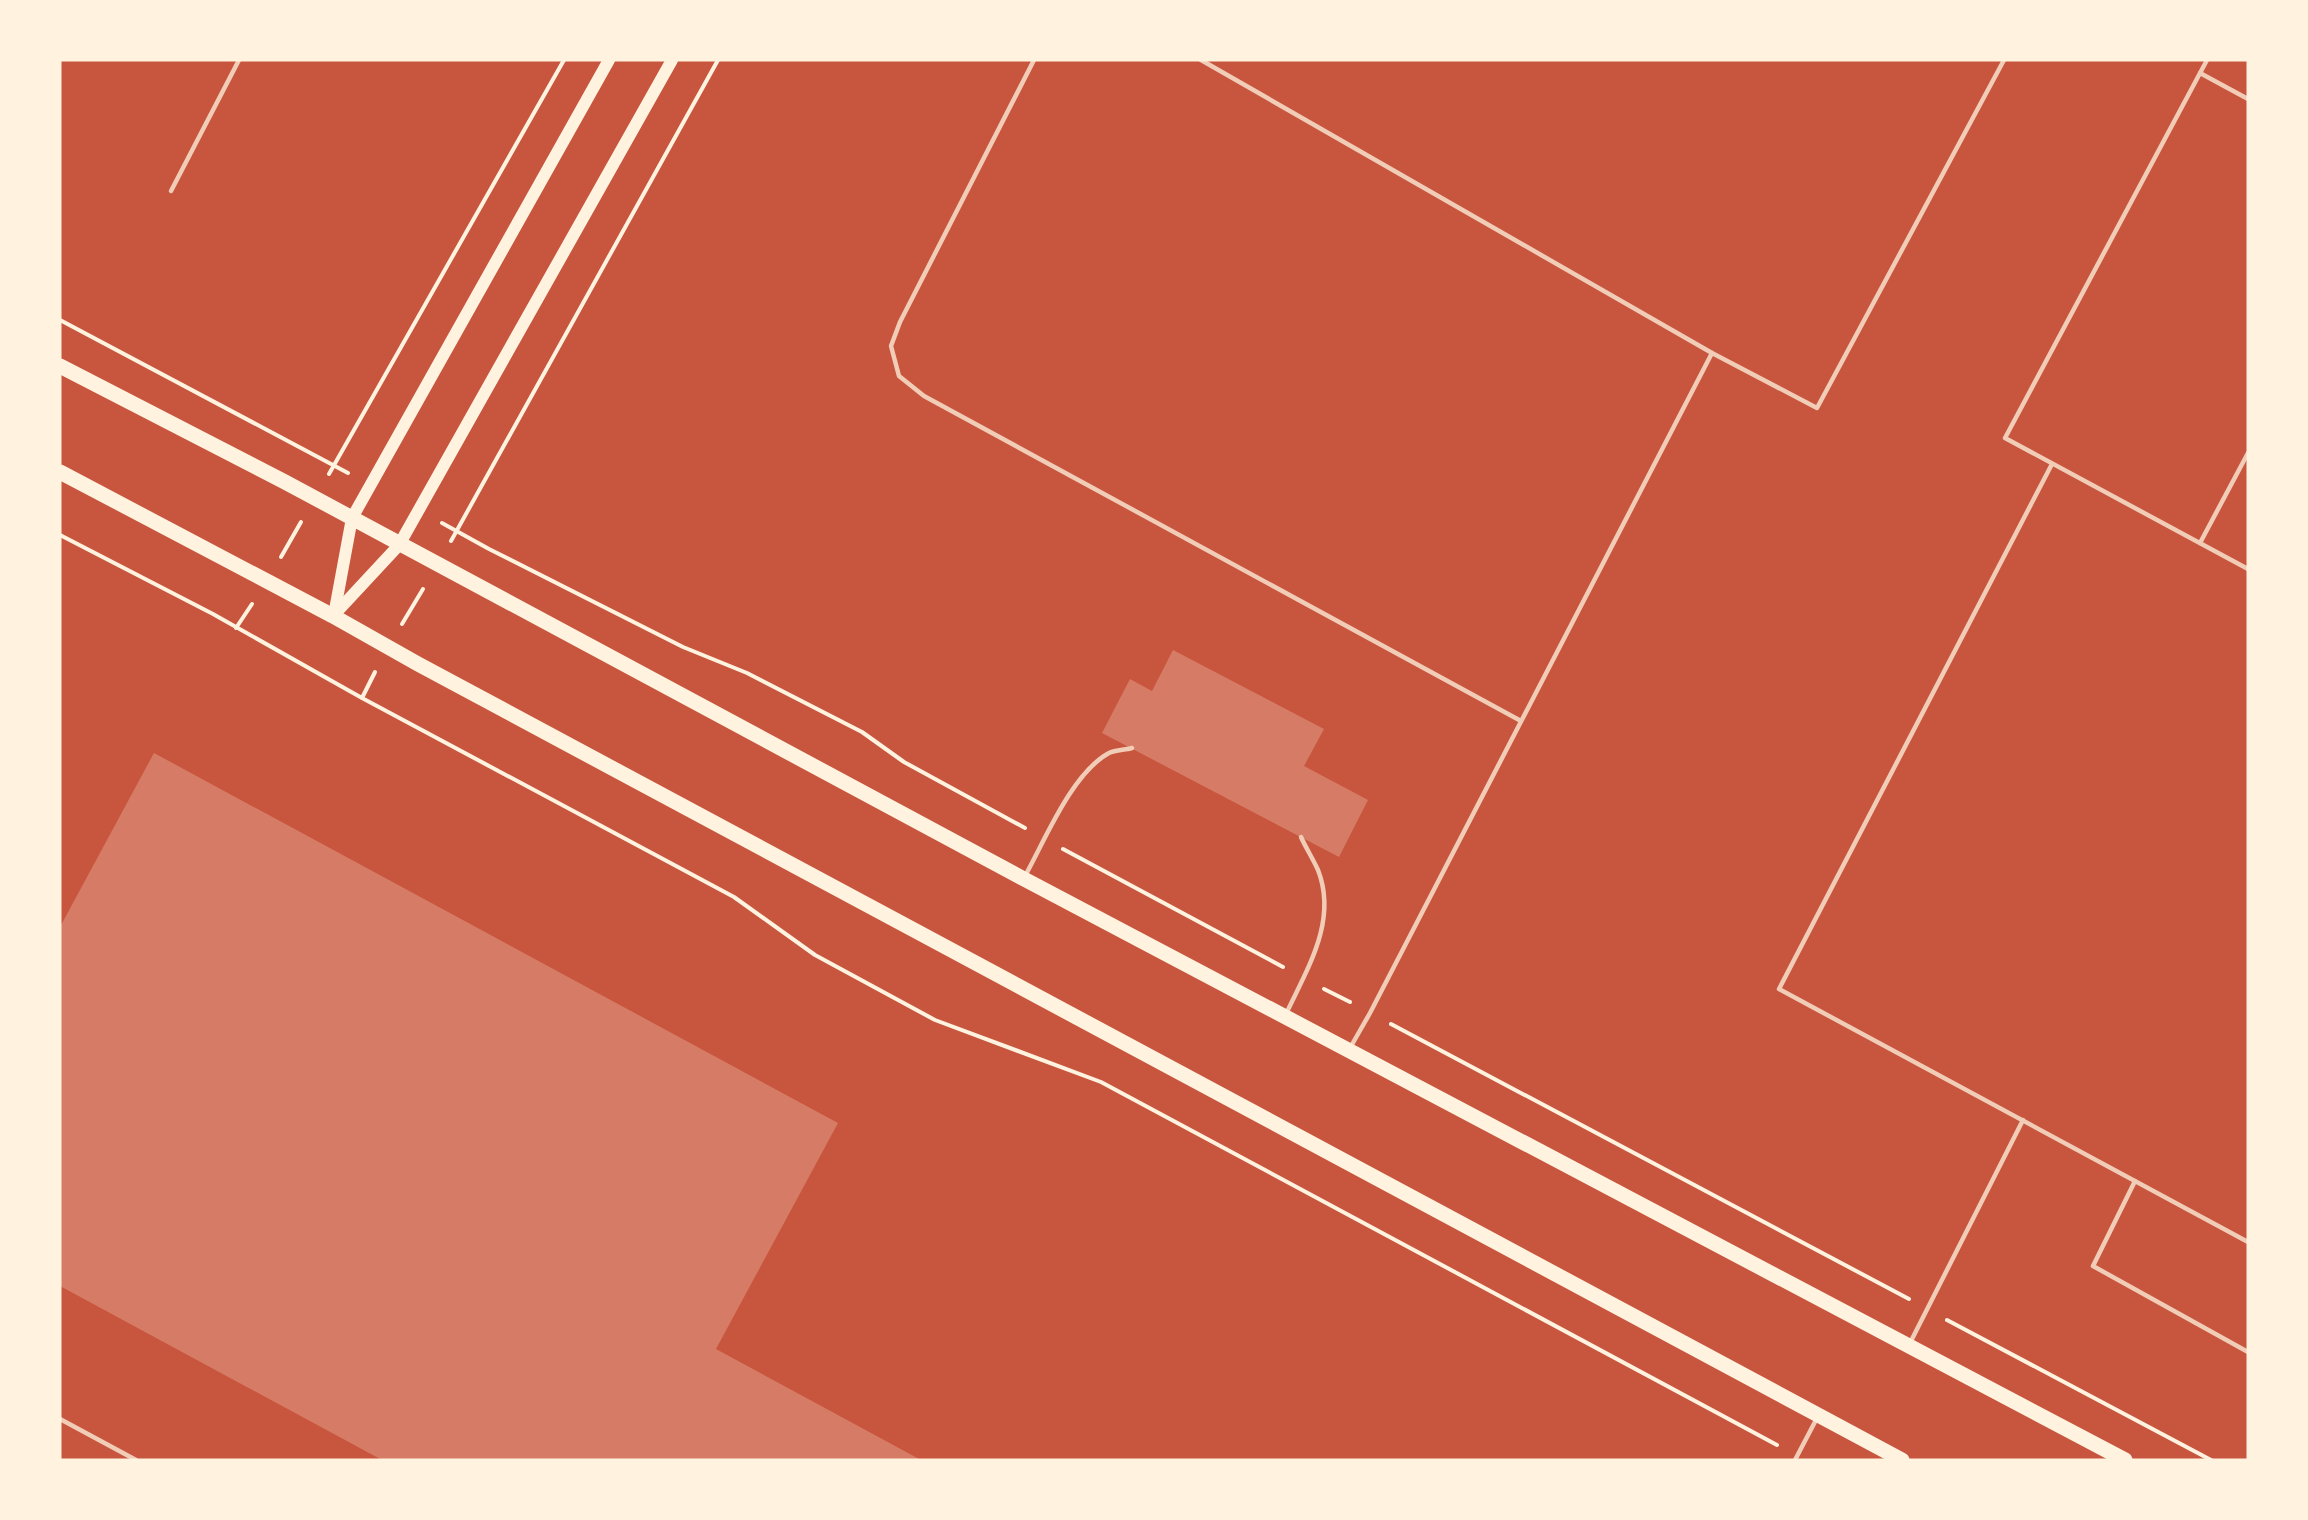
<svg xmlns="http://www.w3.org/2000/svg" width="2308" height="1520" font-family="Cabin,sans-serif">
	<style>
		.building { fill: #d67c66 }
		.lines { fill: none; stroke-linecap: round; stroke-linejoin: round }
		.path { stroke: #fff3e0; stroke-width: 4 }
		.service { stroke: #f1ccb7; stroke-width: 4.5 }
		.secondary { stroke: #fff3e0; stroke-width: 12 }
		.primary { stroke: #fff3e0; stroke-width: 15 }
	</style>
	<rect width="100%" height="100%" fill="#c8553d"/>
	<!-- building -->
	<g class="building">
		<path d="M1173 650 1324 729 1304 766 1368 800 1339 857 1102 733 1130 679 1152 691Z"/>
		<path d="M154 753 838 1123 716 1349 921 1460H382L60 1286V927Z"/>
	</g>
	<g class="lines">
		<!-- path -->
		<g class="path">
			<path d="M60 320 348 473"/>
			<path d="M329 474 564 60"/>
			<path d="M442 523 489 549 683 647 747 673 862 732 904 762 1025 828"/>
			<path d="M60 535 213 614 362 698 734 897 815 955 935 1020 1101 1082 1777 1445"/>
			<path d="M451 541 718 60"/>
			<path d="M281 557 301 522"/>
			<path d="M402 624 423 589"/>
			<path d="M236 628 252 604"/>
			<path d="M362 698 375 672"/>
			<path d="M1063 849 1283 967"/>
			<path d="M1324 989 1350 1002"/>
			<path d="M1391 1024 1909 1299"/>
			<path d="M1947 1320 2211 1460"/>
		</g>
		<!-- service -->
		<g class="service">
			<path d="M1034 60 900 322 891 346 899 376 924 396 1521 721"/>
			<path d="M1201 60 1712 353 1817 408 2004 60"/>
			<path d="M2207 60 2005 438 2248 569"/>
			<path d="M2200 73 2248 99"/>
			<path d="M171 191 239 60"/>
			<path d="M2052 464 1779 989 2248 1242"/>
			<path d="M2200 543 2248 453"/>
			<path d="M1025 876C1045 840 1072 773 1109 753 1115 750 1125 750 1132 748"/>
			<path d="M1286 1014C1307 969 1338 921 1318 870 1313 859 1306 848 1301 837"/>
			<path d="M1350 1048 1370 1013 1712 353"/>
			<path d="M2135 1181 2093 1266 2248 1352"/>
			<path d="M1910 1343 2023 1120"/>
			<path d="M60 1419 136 1460"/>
			<path d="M1795 1460 1817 1418"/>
		</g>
		<!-- secondary -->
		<g class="secondary">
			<path d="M334 615 352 518 609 60"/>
			<path d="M333 616 399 545 672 60"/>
		</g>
		<!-- primary -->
		<g class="primary">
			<path d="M60 366 285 482 1024 879 2125 1460"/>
			<path d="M60 472 333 616 418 664 1902 1460"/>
		</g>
	</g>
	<!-- border -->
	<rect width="2308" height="1520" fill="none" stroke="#fff3e0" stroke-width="123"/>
</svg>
